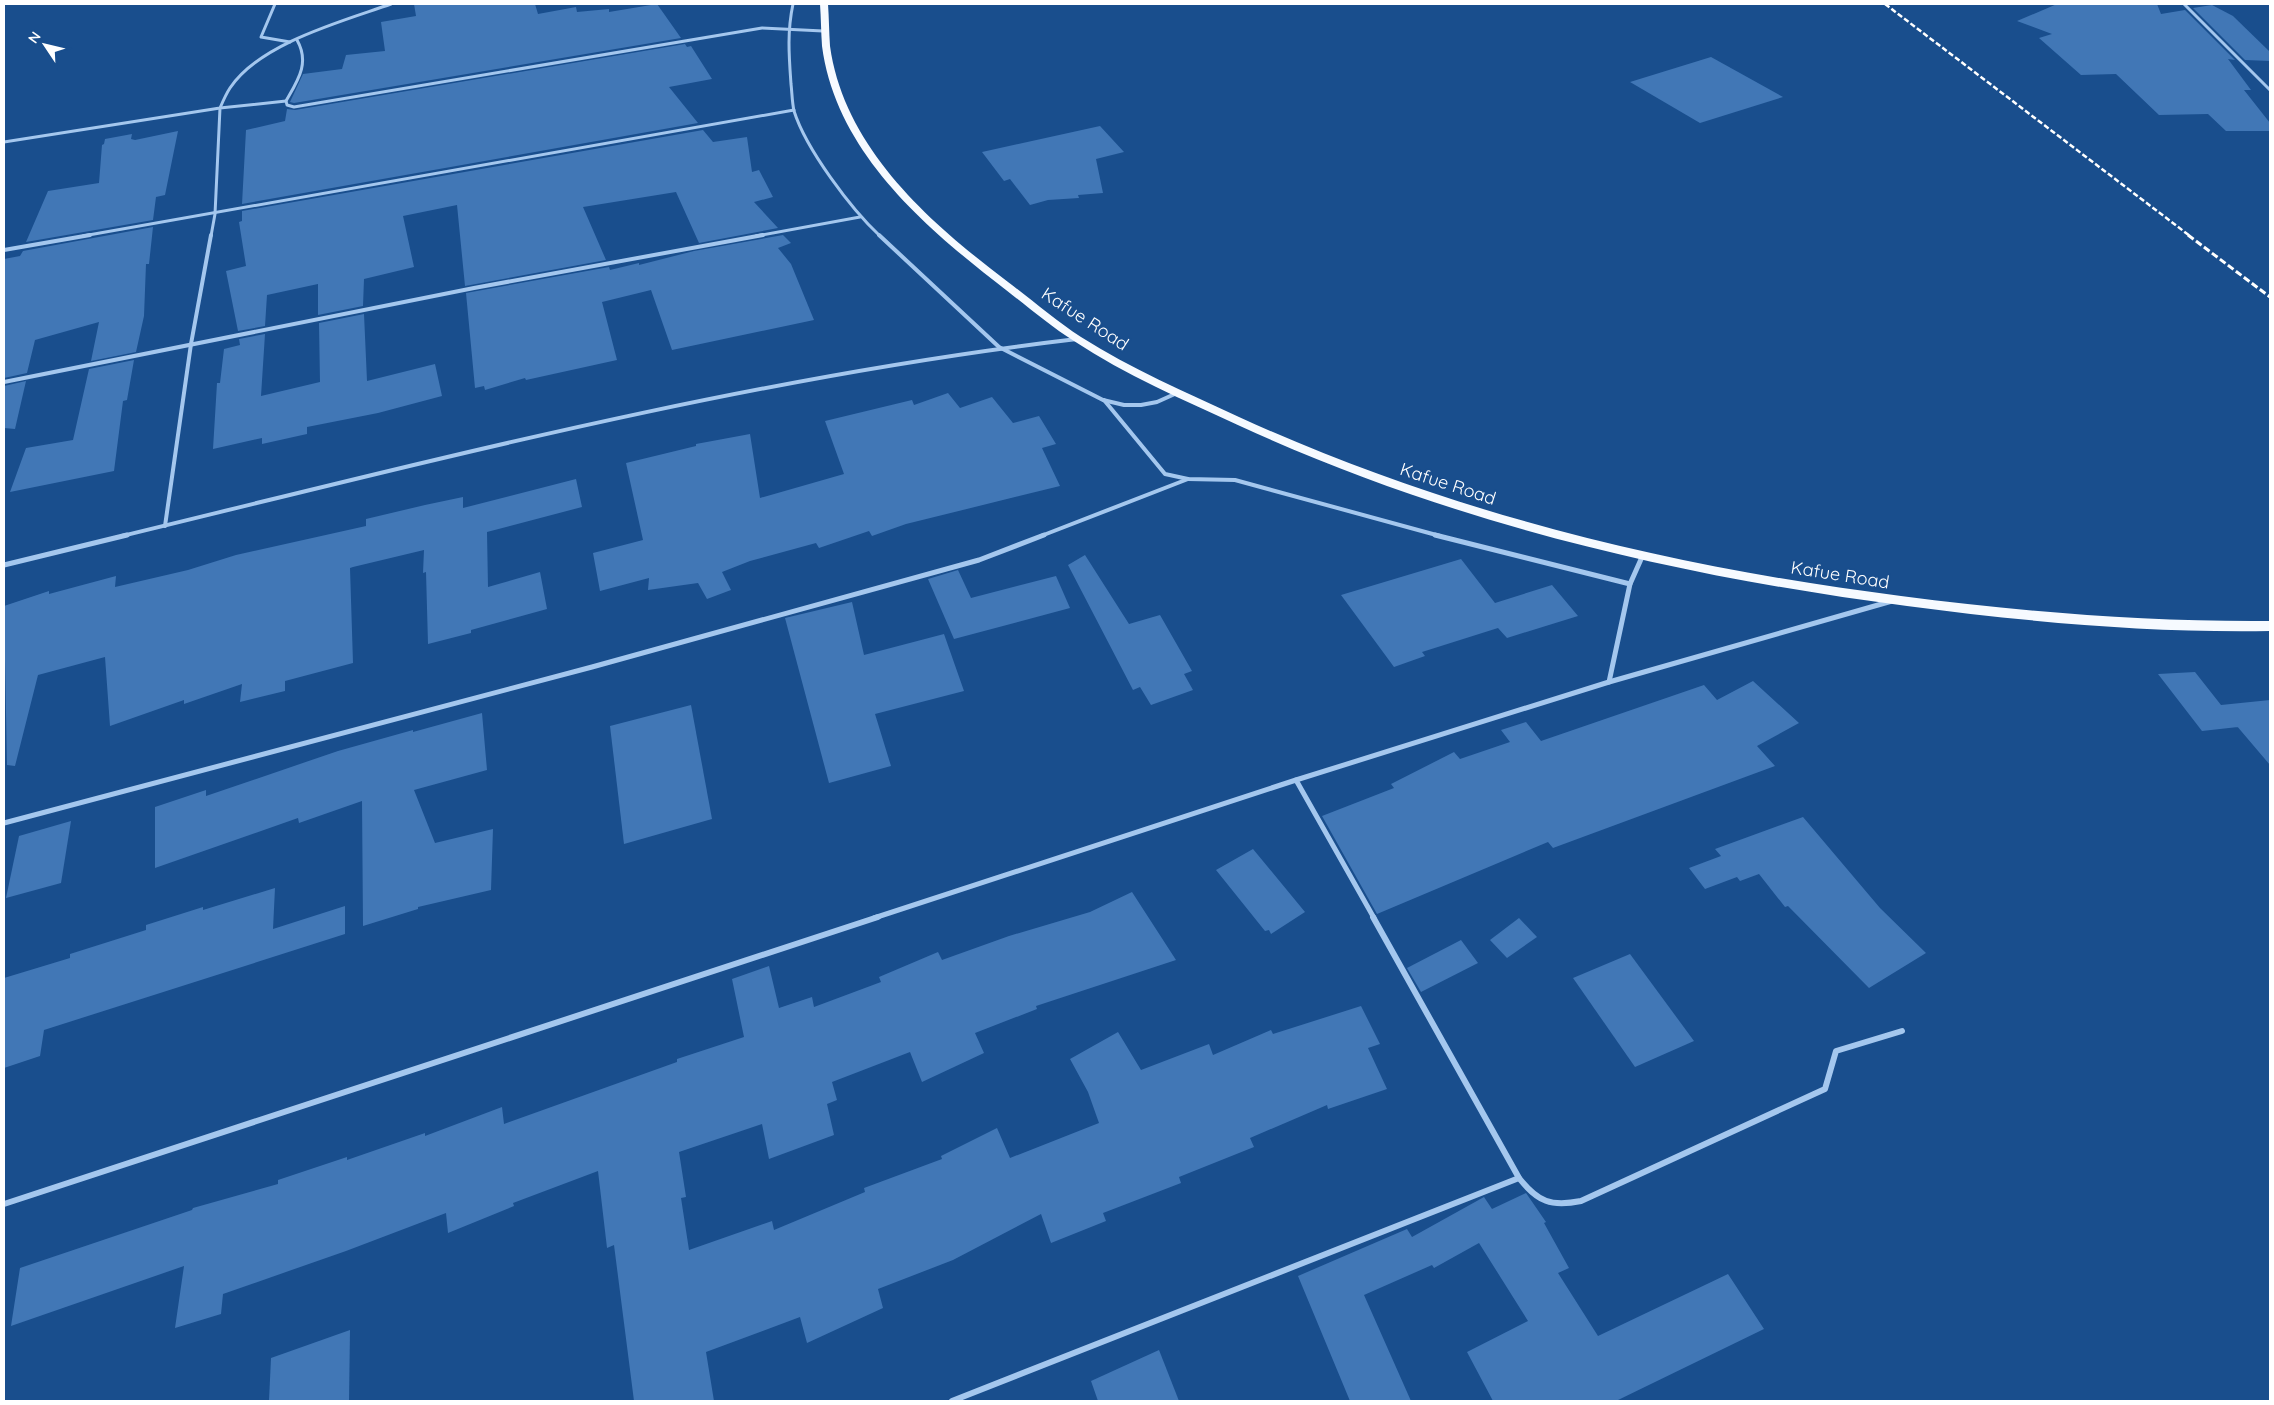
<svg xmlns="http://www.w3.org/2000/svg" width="2274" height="1405" font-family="Quicksand,sans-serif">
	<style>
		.building { fill: #4177b6 }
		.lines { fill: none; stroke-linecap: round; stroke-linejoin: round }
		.minor-far3 { stroke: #a4c7ee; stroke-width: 3 }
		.minor-far2 { stroke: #a4c7ee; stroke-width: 4 }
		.minor-far1 { stroke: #a4c7ee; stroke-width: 5 }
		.minor { stroke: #a4c7ee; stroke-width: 6 }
		.trunk { fill: #f6faff; fill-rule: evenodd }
		.rail-far1 { stroke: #fff; stroke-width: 2.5; stroke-dasharray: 5.5 2.5; stroke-linecap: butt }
		.rail { stroke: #fff; stroke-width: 3; stroke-dasharray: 7 3; stroke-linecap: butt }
		.labels { text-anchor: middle; stroke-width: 4; stroke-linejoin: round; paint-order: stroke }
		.street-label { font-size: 18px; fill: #fff; stroke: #194e8d }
	</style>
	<rect width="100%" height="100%" fill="#194e8d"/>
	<!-- building -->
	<g class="building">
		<path d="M414 4H535L538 14 576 7 577 12 609 9V12L657 4 681 38 294 103 290 102 303 74 342 69 346 55 385 51 381 22 416 16Z"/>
		<path d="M2057 4H2157L2161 14 2185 10 2235 60 2228 59 2251 90H2244L2270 123V131H2226L2208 114 2159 115 2116 74 2081 75 2039 38 2052 34 2017 21Z"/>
		<path d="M2212 5 2233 16 2270 52V61L2245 60 2193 8Z"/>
		<path d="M685 44 687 47 691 46 712 79 669 87 698 123 242 204 246 130 285 121 287 109 295 110Z"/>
		<path d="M1711 57 1783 97 1700 123 1630 82Z"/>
		<path d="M1100 126 1124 152 1096 159 1103 193 1078 195 1079 198 1048 200 1030 205 1010 179 1004 181 982 152Z"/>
		<path d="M703 130 713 142 747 137 752 172 759 170 773 197 754 202 778 228 699 243 676 192 583 207 606 260 465 286 457 205 403 216 414 267 364 279 363 306 318 315V284L267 295 265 326 238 331 226 271 246 266 239 222 242 221V211Z"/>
		<path d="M178 131 165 195 156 197 153 220 26 242 48 191 99 183 102 145 104 144 105 139 132 134 131 139 135 140Z"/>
		<path d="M153 227 149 264H146L144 316 136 352 91 361 99 322 35 340 27 373 4 378V259L20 256 23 251Z"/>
		<path d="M783 235 791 243 778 248 791 264 814 320 672 350 651 290 602 302 617 360 526 380 525 378 485 390 484 386 475 388 466 293 609 267 610 270 639 263V265L694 251Z"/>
		<path d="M364 314 367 381 435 364 442 396 378 413 307 427V434L262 444V438L213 449 217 383H220L224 349 240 345 239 339 265 334 261 396 320 382 319 323Z"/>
		<path d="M134 360 127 400 123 401 114 471 10 492 26 448 73 440 89 369Z"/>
		<path d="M26 381 15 429 4 428V386Z"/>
		<path d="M948 393 960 408 992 397 1013 423 1039 416 1056 444 1042 448 1060 486 906 524 872 536 869 531 819 548 816 543 750 561 722 572 731 590 707 599 698 583 648 590 649 578 600 591 593 553 643 540 626 463 696 446V444L750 434 760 498 844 474 825 421 912 400 914 405Z"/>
		<path d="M576 479 582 507 487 532 488 587 540 572 547 609 471 630V633L428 644 426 572 423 573 424 550 353 567 350 568 353 663 285 681V691L240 702 242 684 184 704V700L110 726 105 657 38 675 15 766 7 765 4 606 49 591V594L116 576 115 587 188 570 236 555 366 526V519L425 505 463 497V508Z"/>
		<path d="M1085 555 1129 624 1160 615 1192 671 1184 674 1193 690 1151 705 1140 687 1133 690 1068 565Z"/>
		<path d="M1461 559 1495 603 1552 585 1578 616 1507 638 1498 628 1422 652 1425 656 1394 667 1341 595Z"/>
		<path d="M958 570 971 598 1056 576 1070 608 954 639 928 579Z"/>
		<path d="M852 602 864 655 944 634 964 691 875 714 891 766 829 783 785 618Z"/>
		<path d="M2195 672 2221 705 2270 700V765L2236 725 2238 727 2202 731 2158 674Z"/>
		<path d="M1753 681 1799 723 1757 746 1775 766 1553 848 1548 842 1377 914 1322 816 1394 788 1391 784 1454 752 1460 759 1510 742 1501 730 1526 722 1541 741 1704 685 1717 700Z"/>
		<path d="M691 705 712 819 624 844 610 726Z"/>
		<path d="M482 713 487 770 414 790 435 843 493 829 491 890 418 907V909L363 926 362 801 299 823 298 818 155 868V807L206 790V796L338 751 413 730V732Z"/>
		<path d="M1803 817 1880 908 1926 953 1869 988 1788 906 1785 907 1759 874 1740 881 1737 877 1705 889 1689 868 1721 856 1715 849Z"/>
		<path d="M71 821 61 883 6 898 19 836Z"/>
		<path d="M1253 849 1305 912 1271 934 1269 930 1265 931 1216 870Z"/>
		<path d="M275 888 273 929 345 906V934L44 1030 40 1056 4 1068V978L70 958V954L146 930V925L203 907V910Z"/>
		<path d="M1132 892 1176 960 1036 1006 1037 1009 975 1033 984 1053 922 1082 910 1052 832 1082 837 1100 827 1104 834 1135 769 1159 762 1124 679 1152 686 1197 681 1198 689 1250 772 1221 774 1230 865 1192 864 1188 942 1159 941 1156 997 1128 1010 1158 1099 1123 1088 1092 1070 1059 1118 1032 1141 1070 1209 1044 1213 1055 1271 1030 1273 1034 1361 1006 1380 1044 1368 1048 1387 1089 1328 1109 1327 1105 1250 1138 1254 1147 1179 1177 1181 1183 1103 1213 1106 1221 1051 1243 1041 1214 953 1260 878 1289 883 1308 807 1343 800 1317 706 1352 714 1401H634L614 1245 607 1248 598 1171 513 1203 514 1206 448 1233 446 1213 346 1251 223 1294 221 1314 175 1328 184 1266 11 1326 20 1268 192 1210 193 1208 278 1184V1180L347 1157V1160L425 1133V1136L502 1107 504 1124 677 1062V1059L744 1037 732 979 769 966 779 1008 812 997 814 1007 881 982 879 977 938 952 942 960 1009 936 1090 912Z"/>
		<path d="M1519 918 1537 937 1507 958 1490 940Z"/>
		<path d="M1461 940 1478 963 1421 992 1407 968Z"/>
		<path d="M1630 954 1694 1041 1635 1067 1573 978Z"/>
		<path d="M1526 1193 1546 1222 1544 1223 1569 1268 1558 1273 1598 1336 1728 1274 1764 1329 1616 1401H1493L1467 1352 1528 1321 1479 1243 1434 1268 1432 1265 1364 1295 1411 1401H1350L1298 1276 1407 1229 1412 1237 1484 1197 1492 1209Z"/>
		<path d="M350 1330 349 1401H269L271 1358Z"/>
		<path d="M1159 1350 1179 1401H1098L1091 1381Z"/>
	</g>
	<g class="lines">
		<!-- minor-far3 -->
		<g class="minor-far3">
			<path d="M275 4 261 37 290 42"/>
			<path d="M793 4C787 32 789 56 791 84 792 92 792 102 794 111 806 149 851 209 880 236"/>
			<path d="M2184 4 2270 90"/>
			<path d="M297 40C310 63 298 80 286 101L287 105 294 107 762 28 823 31"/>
			<path d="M4 142 220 108C223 101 226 94 230 88 260 43 343 21 391 4"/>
			<path d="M83 236 794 110"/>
			<path d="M211 236 215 214 220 108 286 101"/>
			<path d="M756 236 860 217"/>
		</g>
		<!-- minor-far2 -->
		<g class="minor-far2">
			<path d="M879 235 999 347 1103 400 1124 405H1141L1157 402 1177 393"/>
			<path d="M4 250 90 235"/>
			<path d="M4 382 474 288 763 235"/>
			<path d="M1104 400 1165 474 1188 479 1235 480 1440 536"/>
			<path d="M165 526 191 344 211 235"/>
			<path d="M122 536C438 459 753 377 1077 339"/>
			<path d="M1041 536 1188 479"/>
		</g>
		<!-- minor-far1 -->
		<g class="minor-far1">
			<path d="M1435 535 1630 584"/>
			<path d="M4 565 127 535"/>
			<path d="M1609 682 1630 584 1642 557"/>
			<path d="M1296 780 1374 918"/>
			<path d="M4 823 592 667 979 560 1044 535"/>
			<path d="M874 918 1296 780 1609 682 1892 601"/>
		</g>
		<!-- minor -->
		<g class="minor">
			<path d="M1373 917 1519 1178C1538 1202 1551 1207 1581 1201L1825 1089 1836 1051 1902 1031"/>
			<path d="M4 1204 878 917"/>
			<path d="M952 1401 1519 1178"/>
		</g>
		<!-- trunk -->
		<path class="trunk" d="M820 4H828C829 18 829 32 830 46 844 148 930 223 1008 282 1032 300 1056 321 1081 337 1131 369 1186 392 1239 417 1449 513 1672 567 1901 596 2024 612 2146 622 2270 621V631C2149 633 2028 622 1907 606 1677 576 1451 523 1240 426 1184 400 1125 375 1074 341 1050 326 1028 307 1006 290 927 229 836 153 822 46 821 32 821 18 820 4Z"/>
		<!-- rail-far1 -->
		<path class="rail-far1" d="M1885 4 2190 236"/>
		<!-- rail -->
		<path class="rail" d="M2188 235 2270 297"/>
	</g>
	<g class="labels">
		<!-- street labels -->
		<g class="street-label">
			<text transform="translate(1085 319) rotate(33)" y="6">Kafue Road</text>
			<text transform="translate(1448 484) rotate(18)" y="6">Kafue Road</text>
			<text transform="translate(1840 575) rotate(9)" y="6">Kafue Road</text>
		</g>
	</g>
	<!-- border -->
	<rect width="2274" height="1405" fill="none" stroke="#ffffff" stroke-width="10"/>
	<!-- north arrow -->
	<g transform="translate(45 45) rotate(305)" stroke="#194e8d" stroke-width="4" paint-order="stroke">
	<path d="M0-4L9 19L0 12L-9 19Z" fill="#ffffff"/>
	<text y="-8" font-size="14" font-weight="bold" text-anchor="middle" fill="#ffffff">N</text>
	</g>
</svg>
